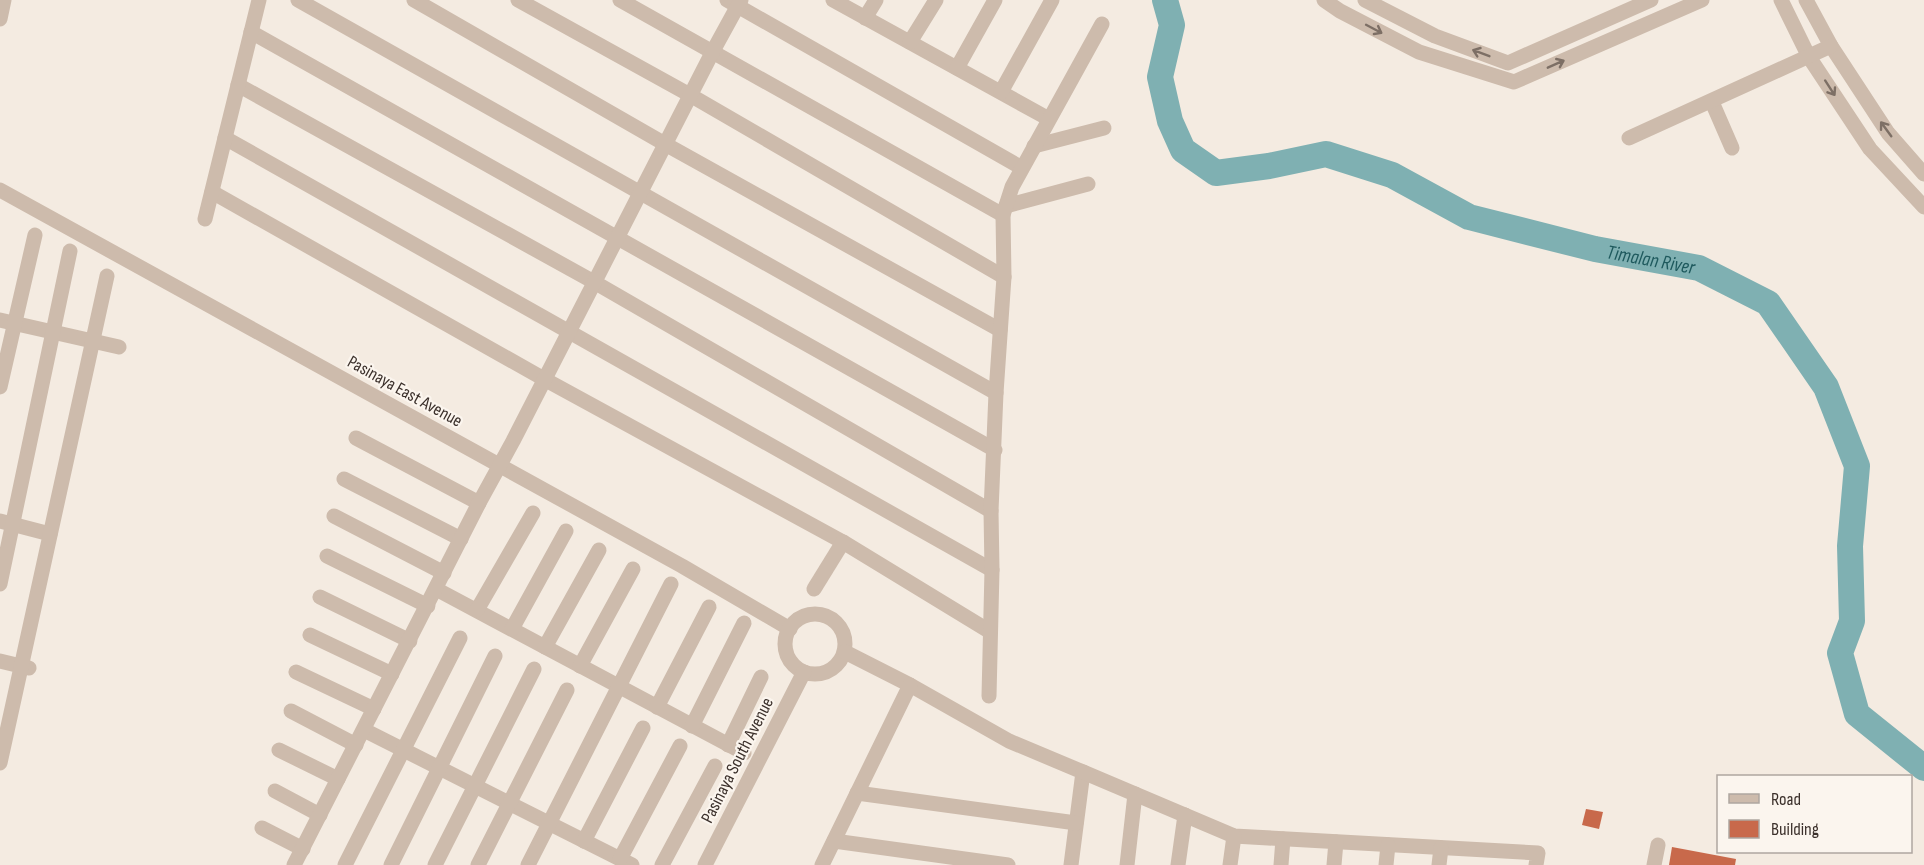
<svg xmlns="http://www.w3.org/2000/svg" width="1924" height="865" font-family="'Sofia Sans Condensed',sans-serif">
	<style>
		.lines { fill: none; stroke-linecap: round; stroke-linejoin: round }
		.river { stroke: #7fb0b2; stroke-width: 26 }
		.building { fill: #c8694b }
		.minor { stroke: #cdbbac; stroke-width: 15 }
		.oneway { stroke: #7d6f65 }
		.labels { text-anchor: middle; stroke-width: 4.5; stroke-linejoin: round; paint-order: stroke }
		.street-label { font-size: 18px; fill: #3b302b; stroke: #fbf5ee }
		.water-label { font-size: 20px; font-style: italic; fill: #1f5a5e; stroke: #fbf5ee }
	</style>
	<rect width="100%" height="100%" fill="#f4ebe1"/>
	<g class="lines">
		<!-- river -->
		<path class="river" id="s1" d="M1165 0 1172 25 1160 77 1170 121 1183 150 1216 173 1269 166 1326 154 1392 175 1469 217 1595 249 1699 268 1768 303 1826 387 1857 466 1850 546 1852 621 1840 653 1857 714 1924 768"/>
	</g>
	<!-- building -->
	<g class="building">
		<path d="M1586 809 1603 812 1599 829 1582 825Z"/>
		<path d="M1672 847 1736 859 1735 865H1669Z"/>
	</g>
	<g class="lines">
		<!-- minor -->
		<g class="minor">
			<path d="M298 0 996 393"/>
			<path d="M414 0 665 144 1000 330"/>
			<path d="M518 0 690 95 1004 277"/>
			<path d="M620 0 1003 215"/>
			<path d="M727 0 1022 168"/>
			<path d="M833 0 1049 119"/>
			<path d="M1324 0 1340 11 1419 52 1514 82 1702 0"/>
			<path d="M1365 0 1435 36 1508 63 1651 0"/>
			<path d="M1781 0 1809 57 1870 149 1924 207"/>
			<path d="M1806 0 1831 46 1888 133 1924 174"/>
			<path d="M865 18 876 0"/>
			<path d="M0 19 4 0"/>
			<path d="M251 32 995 450"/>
			<path d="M910 42 936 0"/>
			<path d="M957 68 995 0"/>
			<path d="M238 85 594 282 991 511"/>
			<path d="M1001 92 1052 0"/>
			<path d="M1712 102 1732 148"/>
			<path d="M225 138 992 570"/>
			<path d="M1629 138 1831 46"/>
			<path d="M1034 146 1104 128"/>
			<path d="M0 190 682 566 790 629"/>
			<path d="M212 192 544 379 843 542 989 631"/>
			<path d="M1006 206 1088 184"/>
			<path d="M205 219 259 0"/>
			<path d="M0 320 119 347"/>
			<path d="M0 387 35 235"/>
			<path d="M356 438 479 503"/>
			<path d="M344 479 461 539"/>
			<path d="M334 516 444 573"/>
			<path d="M0 521 50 534"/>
			<path d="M327 556 428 606"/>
			<path d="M0 584 70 251"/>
			<path d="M436 589 744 753"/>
			<path d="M814 589 843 542"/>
			<path d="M320 597 410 641"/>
			<path d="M477 610 533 513"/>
			<circle cx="815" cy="644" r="30"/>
			<path d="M512 629 566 531"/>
			<path d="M310 635 392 674"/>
			<path d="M545 647 599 550"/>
			<path d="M845 652 910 685 1009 741 1083 772 1071 865"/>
			<path d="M0 661 29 668"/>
			<path d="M580 666 633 569"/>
			<path d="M296 672 374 709"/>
			<path d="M989 696 992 570 991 511 996 393 1004 277 1003 215 1012 187 1102 24"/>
			<path d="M657 707 709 607"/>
			<path d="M291 711 356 745"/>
			<path d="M692 726 744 623"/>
			<path d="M364 730 632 865"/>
			<path d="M728 745 761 677"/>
			<path d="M279 750 338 779"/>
			<path d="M0 763 107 276"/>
			<path d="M1083 772 1234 836 1538 853 1536 865"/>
			<path d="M275 791 320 815"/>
			<path d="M857 793 1076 823"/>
			<path d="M262 828 303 849"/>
			<path d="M584 841 643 728"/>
			<path d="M834 841 1008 865"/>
			<path d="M620 859 680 746"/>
			<path d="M294 865 479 503 513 441 713 51 741 0"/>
			<path d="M345 865 460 638"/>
			<path d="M391 865 495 656"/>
			<path d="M435 865 534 669"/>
			<path d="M478 865 567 690"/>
			<path d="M528 865 671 584"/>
			<path d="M662 865 715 766"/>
			<path d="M705 865 804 672"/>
			<path d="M822 865 910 685"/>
			<path d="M1127 865 1135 794"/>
			<path d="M1178 865 1185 815"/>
			<path d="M1230 865 1234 836"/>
			<path d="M1281 865 1283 839"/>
			<path d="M1334 865 1336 842"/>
			<path d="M1386 865 1388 845"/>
			<path d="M1439 865 1441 848"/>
			<path d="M1654 865 1658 845"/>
		</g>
	</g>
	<!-- one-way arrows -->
	<defs><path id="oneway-shaft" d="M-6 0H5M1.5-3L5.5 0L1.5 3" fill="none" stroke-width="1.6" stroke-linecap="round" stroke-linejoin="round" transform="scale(1.5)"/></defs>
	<g class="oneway">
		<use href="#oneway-shaft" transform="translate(1374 29) rotate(28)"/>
		<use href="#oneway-shaft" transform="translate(1481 53) rotate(-159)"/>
		<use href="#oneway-shaft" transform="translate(1556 64) rotate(-24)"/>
		<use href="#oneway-shaft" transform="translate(1830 88) rotate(57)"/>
		<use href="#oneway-shaft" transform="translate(1886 129) rotate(-126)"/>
	</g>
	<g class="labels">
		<!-- street labels -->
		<g class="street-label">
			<text transform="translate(405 391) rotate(29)" y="6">Pasinaya East Avenue</text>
			<text transform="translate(737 760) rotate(-63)" y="6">Pasinaya South Avenue</text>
		</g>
		<!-- water labels -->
		<g class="water-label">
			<text dy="7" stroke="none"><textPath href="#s1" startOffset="652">Timalan River</textPath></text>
		</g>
	</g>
	<!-- legend -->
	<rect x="1717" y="775" width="195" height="78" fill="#fbf5ee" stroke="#aea6a0" stroke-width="1.5"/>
	<rect x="1729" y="794" width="30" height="9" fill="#cdbbac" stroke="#aea6a0" stroke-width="1.5"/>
	<text x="1771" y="805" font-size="18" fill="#3b302b">Road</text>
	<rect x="1729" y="820" width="30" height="18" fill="#c8694b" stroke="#aea6a0" stroke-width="1.5"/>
	<text x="1771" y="835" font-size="18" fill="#3b302b">Building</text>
</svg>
